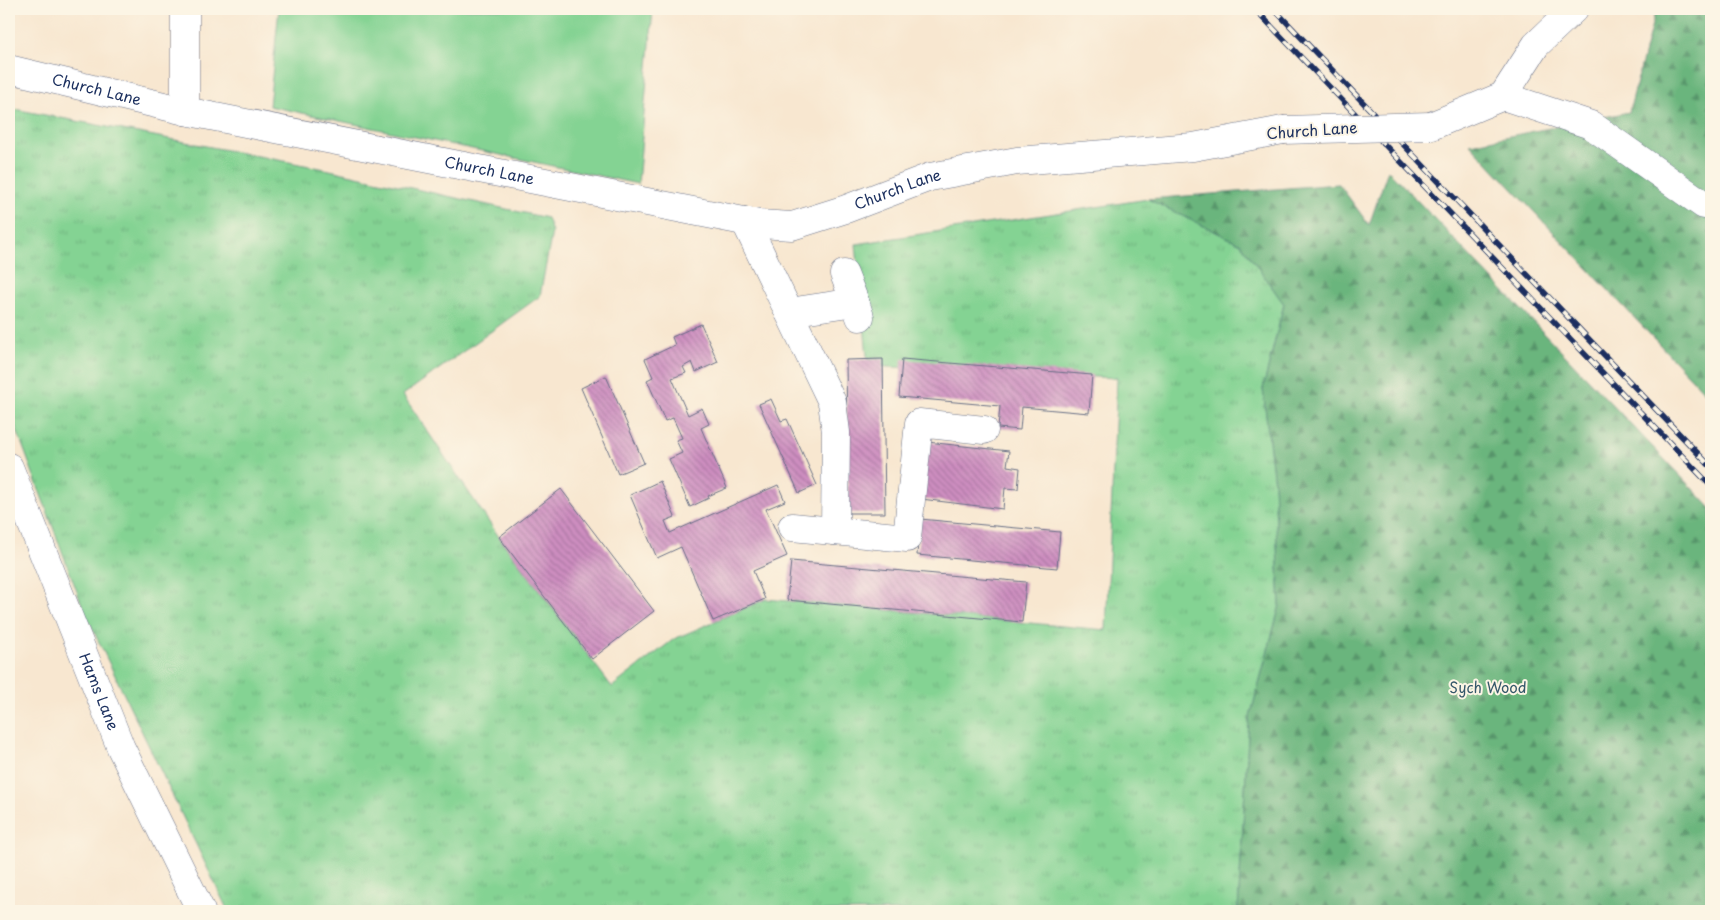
<svg xmlns="http://www.w3.org/2000/svg" width="1720" height="920" font-family="'Playpen Sans',sans-serif">
	<style>
		.grass { fill: url(#grass-tufts); stroke: #508178 }
		.forest { fill: url(#forest-firs); stroke: #43726e }
		.park { fill: #84d393; stroke: #508178 }
		.building { fill: url(#building-back-hatch) }
		.lines { fill: none; stroke-linecap: round; stroke-linejoin: round }
		.minor-casing { stroke: #686f86; stroke-width: 29 }
		.minor { stroke: #fff; stroke-width: 28 }
		.rail-casing { stroke: #1b2f5e; stroke-width: 5.5 }
		.rail { stroke: #fcf5e5; stroke-width: 4; stroke-dasharray: 11; stroke-linecap: butt }
		.minor-bridge-casing { stroke: #686f86; stroke-width: 29; stroke-linecap: butt }
		.minor-bridge { stroke: #fff; stroke-width: 28 }
		.labels { text-anchor: middle; stroke-width: 4; stroke-linejoin: round; paint-order: stroke }
		.street-label { font-size: 15px; fill: #1b2f5e; stroke: #fcf5e5 }
		.park-label { font-size: 15px; fill: #35586b; stroke: #fcf5e5 }
	</style>
	<defs>
		<pattern id="grass-tufts" width="24" height="20" patternUnits="userSpaceOnUse" patternTransform="scale(1.25)"><rect width="24" height="20" fill="#84d393"/><path d="M3 7l-1-3M5 7V3M7 7l1-3M15 17l-1-3M17 17v-4M19 17l1-3" fill="none" stroke="#71b581"/></pattern>
		<pattern id="forest-firs" width="22" height="20" patternUnits="userSpaceOnUse" patternTransform="scale(1.25)"><rect width="22" height="20" fill="#6bb57d"/><path d="M5 1l3.5 6h-7zM16 11l3.5 6h-7z" fill="#57946a"/></pattern>
		<pattern id="building-back-hatch" width="6" height="6" patternUnits="userSpaceOnUse" patternTransform="scale(1.25)"><rect width="6" height="6" fill="#ce8ec0"/><path d="M-1 5l2 2M0 0l6 6M5-1l2 2" fill="none" stroke="#a6749f"/></pattern>
	</defs>
	<rect width="100%" height="100%" fill="#fcf5e5"/>
	<filter id="ink" filterUnits="userSpaceOnUse"><feTurbulence type="fractalNoise" baseFrequency=".02" numOctaves="2"/><feDisplacementMap in="SourceGraphic" scale="10" xChannelSelector="R" yChannelSelector="G"/><feConvolveMatrix kernelMatrix="1 2 1 2 8 2 1 2 1" color-interpolation-filters="sRGB"/></filter>
	<filter id="wash" filterUnits="userSpaceOnUse"><feTurbulence type="fractalNoise" baseFrequency=".0096" numOctaves="4" result="noise"/><feDisplacementMap in="SourceGraphic" scale="20" xChannelSelector="R" yChannelSelector="G"/><feGaussianBlur stdDeviation="1.12" result="paint"/><feColorMatrix in="noise" values="0 0 0 0 0 0 0 0 0 0 0 0 0 0 0 0 0 1.4 0 .05"/><feComposite in="paint" operator="in"/></filter>
	<g filter="url(#wash)">
		<rect width="100%" height="100%" fill="#f8e7d0"/>
		<!-- grass -->
		<path class="grass" d="M9 108 325 169 547 218 552 232 540 296 403 395 499 537 612 687 674 639 766 599 1106 630 1117 378 868 366 856 244 1148 199 1241 244 1284 304 1263 389 1274 483 1280 605 1249 721 1238 911H228L85 613 9 409Z"/>
		<!-- forest -->
		<g class="forest">
			<path d="M1656 9H1711V399L1470 144 1629 112Z"/>
			<path d="M1388 170 1711 508V911H1238L1249 721 1280 605 1274 483 1263 389 1284 304 1241 244 1148 199 1339 184 1369 225Z"/>
		</g>
		<!-- park -->
		<path class="park" d="M279 9H653L638 184 269 106Z"/>
		<g id="blocks">
			<!-- building -->
			<g class="building">
				<path d="M701 324 718 362 696 372 692 362 683 367 686 373 672 378 688 415 702 408 709 424 701 428 727 488 708 496 709 498 690 507 669 459 682 453 676 440 682 438 673 418 665 421 647 380 653 377 645 359 675 345 672 337Z"/>
				<path d="M883 359 885 513H848L846 360Z"/>
				<path d="M902 359 1092 375 1089 413 1022 407 1020 430 998 428 1000 406 899 397Z"/>
				<path d="M606 376 644 463 618 474 581 388Z"/>
				<path d="M771 399 781 421 787 419 817 485 799 493 759 404Z"/>
				<path d="M927 442 1009 451 1007 466 1020 468 1018 489 1005 488 1003 509 921 499Z"/>
				<path d="M660 481 675 517 665 521 670 533 778 485 785 501 766 509 787 556 753 571 765 599 713 621 681 547 657 558 630 495Z"/>
				<path d="M561 489 654 611 592 659 499 537Z"/>
				<path d="M920 519 1060 532 1057 568 917 555Z"/>
				<path d="M791 561 1026 582 1022 622 787 600Z"/>
			</g>
		</g>
	</g>
	<g filter="url(#ink)">
		<use href="#blocks" fill-opacity="0" stroke="#686f86" stroke-width="1"/>
		<g class="lines">
			<defs>
				<g id="minor">
					<path id="s1" d="M9 69 185 111 759 224 792 226 846 209 930 177 1017 161 1193 147 1283 130"/>
					<path d="M1503 96 1591 125 1704 205 1711 206"/>
					<path d="M185 111V9"/>
					<path d="M1431 126 1503 96 1536 45 1574 9"/>
					<path d="M745 221 832 402 836 432 835 531"/>
					<path d="M844 274 855 302"/>
					<path d="M789 312 855 302 860 317"/>
					<path id="s2" d="M9 467 121 748 201 911"/>
					<path d="M792 527 907 538 919 423 984 430"/>
				</g>
			</defs>
			<!-- minor casing -->
			<use href="#minor" class="minor-casing"/>
			<!-- minor -->
			<use href="#minor" class="minor"/>
			<defs>
				<g id="rail">
					<path d="M1255 9 1711 486"/>
					<path d="M1274 9 1711 467"/>
				</g>
			</defs>
			<!-- rail casing -->
			<use href="#rail" class="rail-casing"/>
			<!-- rail -->
			<use href="#rail" class="rail"/>
			<defs>
				<path id="minor-bridge" d="M1283 130 1431 126"/>
			</defs>
			<!-- minor-bridge casing -->
			<use href="#minor-bridge" class="minor-bridge-casing"/>
			<!-- minor-bridge -->
			<use href="#minor-bridge" class="minor-bridge"/>
		</g>
	</g>
	<g class="labels">
		<!-- street labels -->
		<g class="street-label">
			<text dy="5" stroke="none"><textPath href="#s1" startOffset="90">Church Lane</textPath></text>
			<text transform="translate(1312 131) rotate(-4)" y="5">Church Lane</text>
			<text dy="5" stroke="none"><textPath href="#s1" startOffset="491">Church Lane</textPath></text>
			<text dy="5" stroke="none"><textPath href="#s1" startOffset="911">Church Lane</textPath></text>
			<text dy="5" stroke="none"><textPath href="#s2" startOffset="242">Hams Lane</textPath></text>
		</g>
		<!-- park labels -->
		<g class="park-label">
			<text x="1488" y="693">Sych Wood</text>
		</g>
	</g>
	<!-- margin -->
	<rect width="1720" height="920" fill="none" stroke="#fcf5e5" stroke-width="30"/>
</svg>
